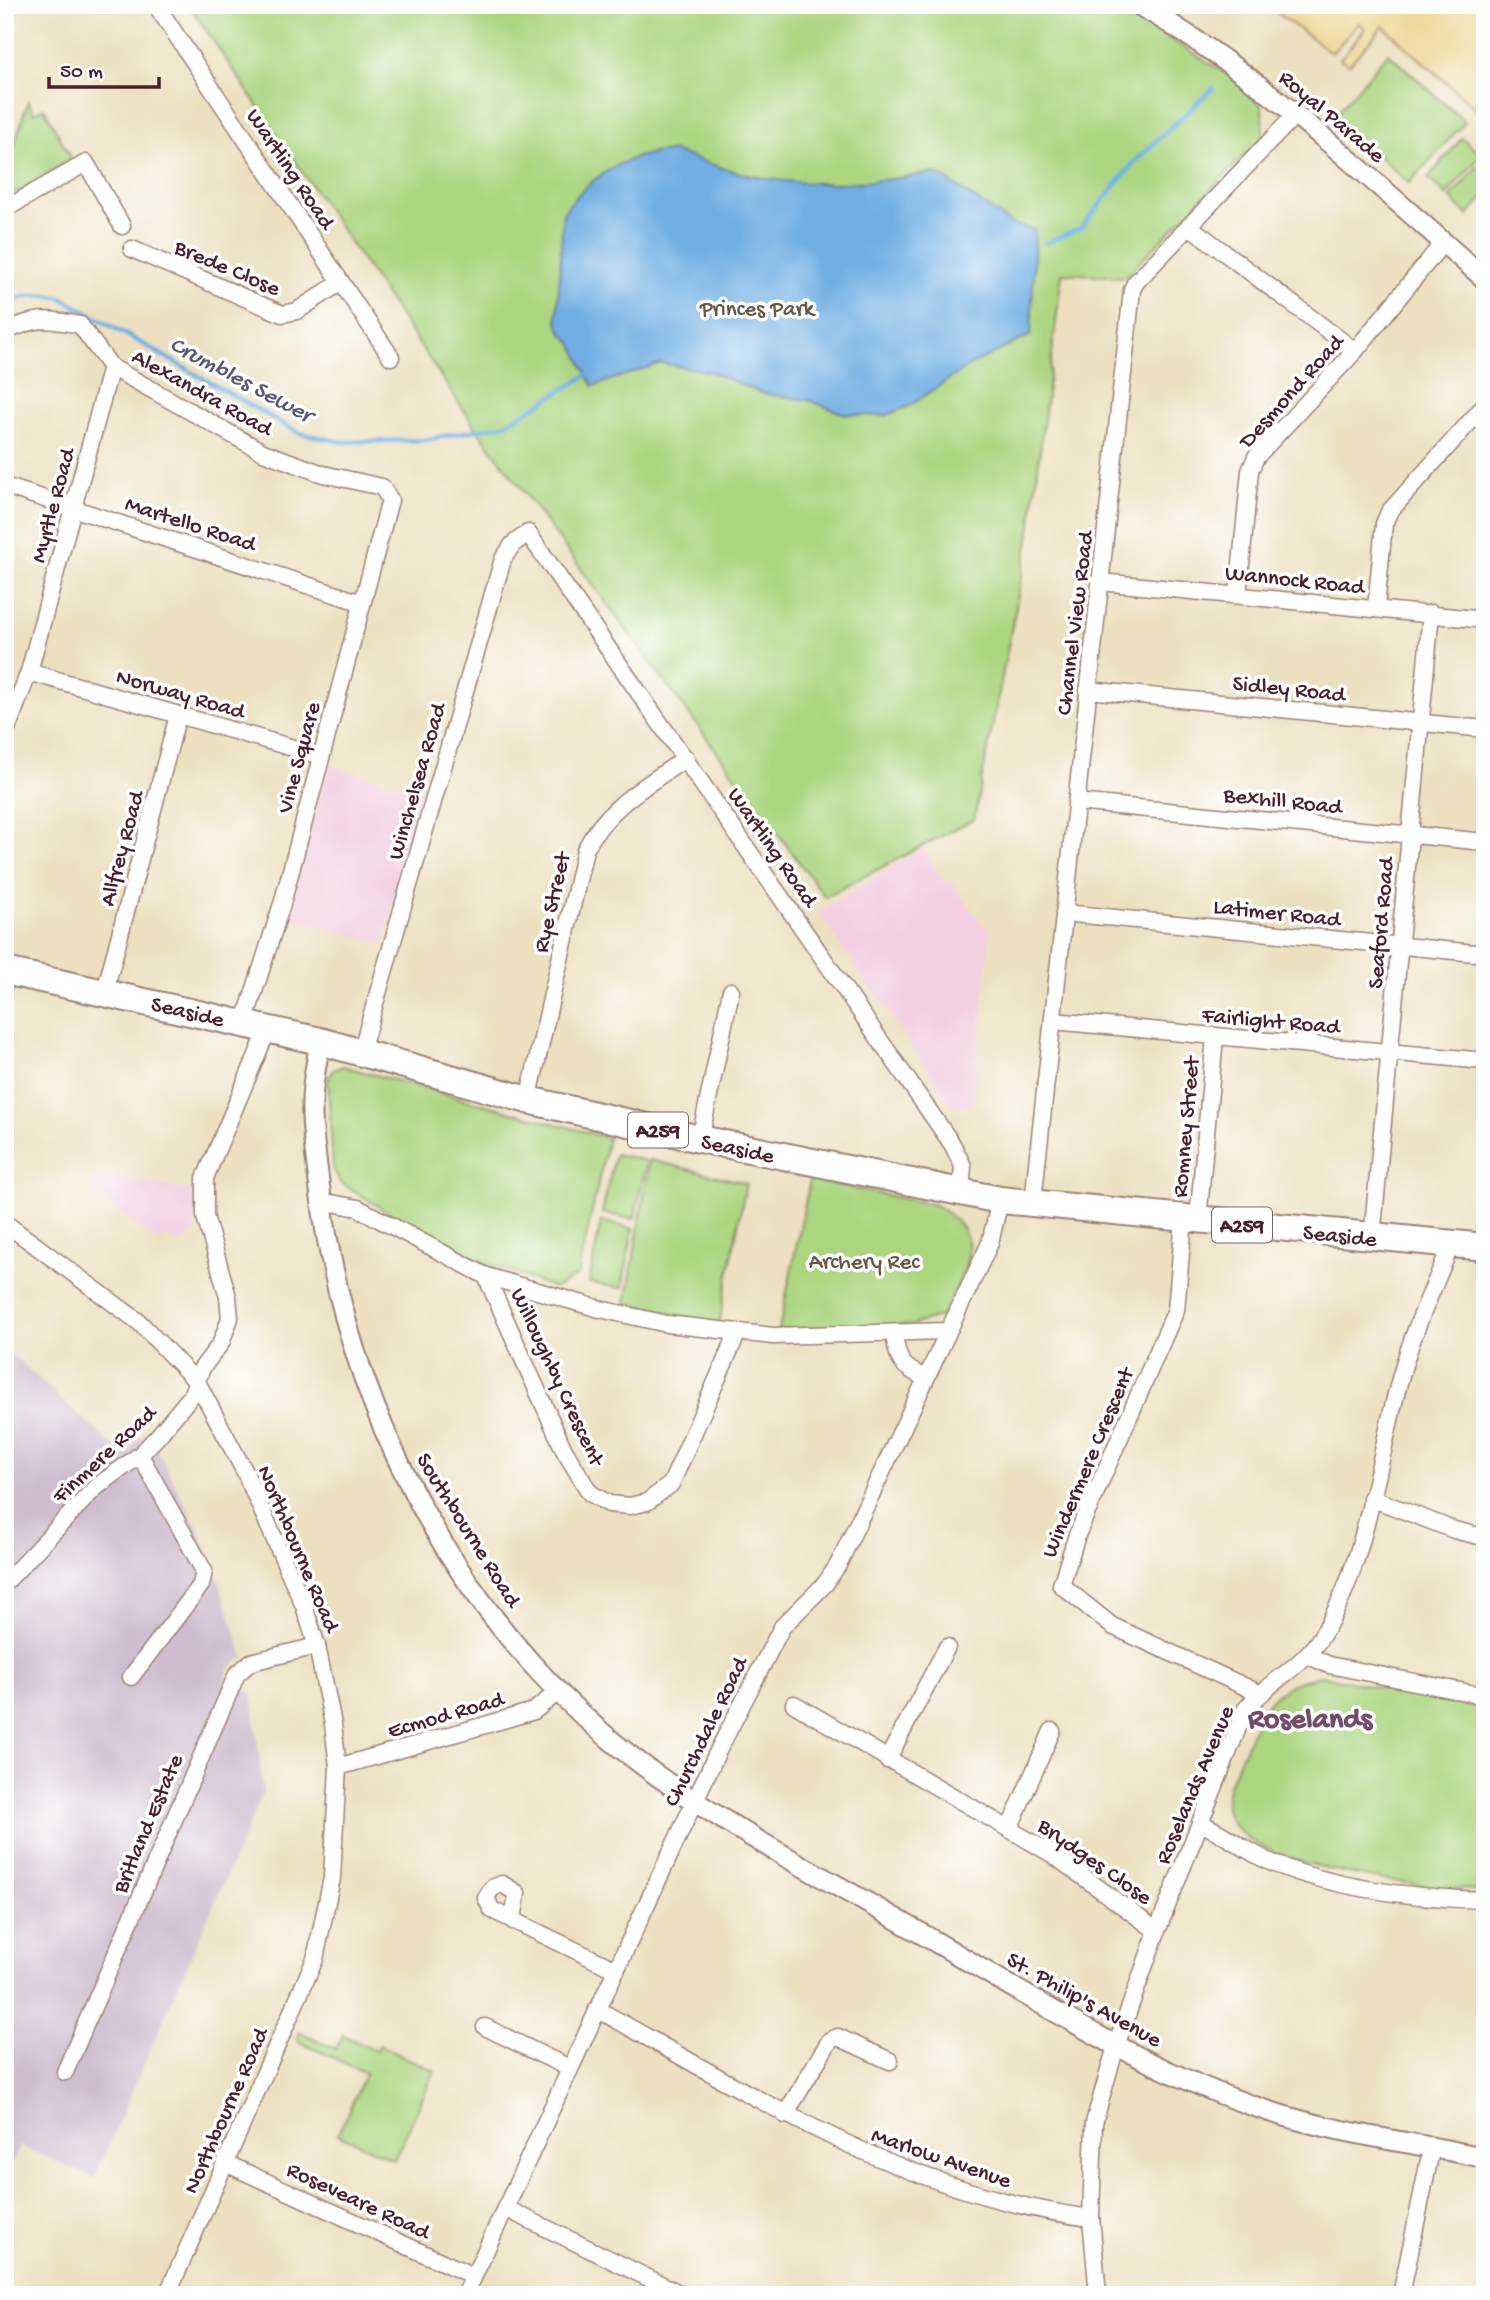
<svg xmlns="http://www.w3.org/2000/svg" width="1490" height="2300" font-family="'Gochi Hand',sans-serif">
	<style>
		.built { fill: #f2cfe1 }
		.industrial { fill: #cfbdcf }
		.green { fill: #acd580; stroke: #7b7a56; stroke-width: 2 }
		.sand { fill: #eeda9e; stroke: #9c7c64; stroke-width: 2 }
		.water { fill: #70aee2; stroke: #5d6686; stroke-width: 2 }
		.lines { fill: none; stroke-linecap: round; stroke-linejoin: round }
		.stream { stroke: #70aee2; stroke-width: 4.5 }
		.minor-casing { stroke: #9b8076; stroke-width: 19 }
		.tertiary-casing { stroke: #9b8076; stroke-width: 23 }
		.primary-casing { stroke: #9b8076; stroke-width: 30 }
		.minor { stroke: #fff; stroke-width: 16 }
		.tertiary { stroke: #fff; stroke-width: 19 }
		.primary { stroke: #fff; stroke-width: 26 }
		.labels { text-anchor: middle; stroke-width: 7; stroke-linejoin: round; paint-order: stroke }
		.shield { fill: #fff; stroke: #80626b; stroke-width: 2 }
		.shield-label { font-size: 21px; font-weight: bold; fill: #4a1f2b }
		.street-label { font-size: 23px; fill: #4a1f2b; stroke: #fff }
		.park-label { font-size: 23px; fill: #675644; stroke: #fff }
		.water-label { font-size: 24px; font-style: italic; fill: #595874; stroke: #fff }
		.district-label { font-size: 30px; font-weight: bold; fill: #734b6b; stroke: #fff }
	</style>
	<rect width="100%" height="100%" fill="#fff"/>
	<filter id="ink" filterUnits="userSpaceOnUse"><feTurbulence type="fractalNoise" baseFrequency=".0143" numOctaves="2"/><feDisplacementMap in="SourceGraphic" scale="14" xChannelSelector="R" yChannelSelector="G"/><feConvolveMatrix kernelMatrix="1 2 1 2 8 2 1 2 1" color-interpolation-filters="sRGB"/></filter>
	<filter id="wash" filterUnits="userSpaceOnUse"><feTurbulence type="fractalNoise" baseFrequency=".00686" numOctaves="4" result="noise"/><feDisplacementMap in="SourceGraphic" scale="28" xChannelSelector="R" yChannelSelector="G"/><feGaussianBlur stdDeviation="1.57" result="paint"/><feColorMatrix in="noise" values="0 0 0 0 0 0 0 0 0 0 0 0 0 0 0 0 0 1.4 0 .05"/><feComposite in="paint" operator="in"/></filter>
	<g filter="url(#wash)">
		<rect width="100%" height="100%" fill="#ece0c0"/>
		<!-- built -->
		<g class="built">
			<path d="M328 765 425 792 383 944 286 917Z"/>
			<path d="M923 848 944 883 950 880 983 926 991 927 972 1106 952 1105 818 912Z"/>
			<path d="M94 1173 193 1191 197 1232 175 1246 166 1235 157 1242 154 1236 151 1238 90 1188Z"/>
		</g>
		<!-- industrial -->
		<path class="industrial" d="M5 1348 122 1454 145 1434 158 1451 196 1525 219 1582 244 1658 230 1667 224 1681 252 1692 263 1792 94 2178 20 2146 5 2181Z"/>
		<!-- green -->
		<g class="green">
			<path d="M189 5H1117L1233 78 1262 107 1263 136 1125 277 1062 273 1029 540 974 819 825 897 474 425Z"/>
			<path d="M1388 53 1465 122 1409 183 1334 116Z"/>
			<path d="M28 101 34 113 44 108 71 158 19 193 5 188V176Z"/>
			<path d="M1462 138 1481 155 1446 195 1428 178Z"/>
			<path d="M1484 159 1485 196 1468 215 1450 198Z"/>
			<path d="M342 1066 608 1138 578 1275 555 1288 484 1262 402 1221 340 1182 333 1168 328 1080 333 1070Z"/>
			<path d="M615 1154 647 1161 634 1219 602 1213Z"/>
			<path d="M650 1160 746 1183 719 1324 626 1303Z"/>
			<path d="M810 1180 935 1205C992 1237 964 1270 942 1316L912 1325 779 1330Z"/>
			<path d="M601 1221 633 1229 622 1288 589 1283Z"/>
			<path d="M1322 1676 1485 1709V1891C1434 1888 1242 1870 1227 1812 1221 1792 1240 1761 1248 1742 1263 1701 1278 1683 1322 1676Z"/>
			<path d="M300 2032 336 2049 343 2035 376 2051 379 2045 435 2071 394 2160 338 2134 366 2073 297 2041Z"/>
		</g>
		<!-- sand -->
		<path class="sand" d="M1266 5H1485V117L1383 26 1349 65 1340 59 1365 29 1359 23 1332 53Z"/>
		<!-- water -->
		<path class="water" d="M671 151C697 158 722 170 749 175 809 189 873 183 933 173L940 175 1012 224 1035 230 1031 335 972 364 909 406 885 416 845 414 808 400 761 393 711 372 661 363 593 386 572 343 562 333 557 321 563 213C590 176 625 154 671 151Z"/>
		<g class="lines">
			<!-- stream -->
			<g class="stream">
				<path d="M1045 243 1081 228 1136 160 1213 88"/>
				<path d="M5 305C24 294 41 294 62 298L299 433 343 442 425 440 506 424 589 374"/>
			</g>
		</g>
	</g>
	<g filter="url(#ink)">
		<g class="lines">
			<defs>
				<g id="minor">
					<path d="M156 5 391 357"/>
					<path d="M5 209 86 163 122 226"/>
					<path d="M1189 226 1355 351"/>
					<path d="M132 249 282 314 297 311 341 282"/>
					<path d="M5 332C35 317 47 318 80 325L111 367 263 452 323 474 382 487 390 500 282 904 244 1023"/>
					<path d="M5 486 362 603"/>
					<path d="M1101 582 1485 620"/>
					<path d="M1238 595 1250 471 1256 457 1355 351 1443 243"/>
					<path d="M1376 608 1384 524 1389 512 1485 405"/>
					<path d="M29 672 321 756"/>
					<path d="M1088 690 1485 729"/>
					<path d="M5 734 29 672 111 367"/>
					<path d="M1076 802 1485 842"/>
					<path d="M1064 913 1485 954"/>
					<path d="M105 991 178 715"/>
					<path d="M1053 1021 1485 1061"/>
					<path d="M361 1052 503 559 513 544 528 533 952 1144 963 1166 961 1192"/>
					<path d="M528 1100 585 850C606 807 648 785 686 758"/>
					<path d="M700 1139 731 991"/>
					<path d="M321 1201 358 1208 486 1276 600 1309 667 1324 773 1336 947 1331"/>
					<path d="M1033 1201 1132 290 1135 283 1296 114"/>
					<path d="M1184 1219 1176 1310 1077 1535 1061 1585 1112 1626 1259 1693"/>
					<path d="M1198 1220 1215 1037"/>
					<path d="M5 1223 139 1322 197 1382 245 1472 304 1606 317 1646 333 1724 338 1767 332 1878 315 1959 167 2295"/>
					<path d="M1372 1238 1431 613"/>
					<path d="M486 1276 564 1450 590 1493 609 1504 630 1506 647 1502 671 1484 737 1334"/>
					<path d="M894 1333C897 1359 900 1367 924 1377"/>
					<path d="M1371 1498 1454 1530 1479 1536"/>
					<path d="M5 1583 95 1488 140 1455 158 1436 191 1396 202 1368 221 1343 230 1318 228 1297 205 1216V1178L268 1029"/>
					<path d="M1307 1655 1329 1665 1485 1696"/>
					<path d="M131 1677 201 1585 204 1571 140 1455"/>
					<path d="M794 1704 1052 1854 1157 1931"/>
					<path d="M887 1760 947 1647"/>
					<path d="M338 1767 534 1711 559 1691"/>
					<path d="M1200 1823C1226 1834 1248 1853 1275 1864 1340 1890 1415 1898 1485 1900"/>
					<path d="M1009 1829 1052 1731"/>
					<path d="M513 1921 517 1893 502 1884 492 1888 486 1898 492 1910 616 1970"/>
					<path d="M597 2009C755 2097 908 2195 1091 2218"/>
					<path d="M485 2027 569 2068"/>
					<path d="M65 2072 237 1674 251 1662 317 1646"/>
					<path d="M785 2115 830 2040 838 2037 890 2061"/>
					<path d="M225 2163 473 2276"/>
					<path d="M505 2208 683 2295"/>
					<path d="M465 2295 718 1751 782 1627 825 1584 838 1565 990 1243 1000 1200"/>
					<path d="M1098 2295 1091 2218 1094 2123 1116 2046 1157 1931 1245 1710C1267 1683 1302 1667 1321 1637 1366 1567 1378 1459 1400 1379 1412 1333 1433 1289 1451 1245"/>
					<path d="M1401 2295 1432 2146"/>
				</g>
				<g id="tertiary">
					<path d="M1139 5C1268 79 1373 182 1485 279"/>
					<path d="M320 1041C317 1061 312 1082 312 1103 311 1129 316 1156 319 1182 343 1395 447 1604 613 1742 710 1821 822 1875 929 1938 1039 2002 1147 2072 1268 2111 1338 2134 1413 2142 1485 2158"/>
				</g>
				<path id="primary" d="M5 971 320 1041 528 1100 700 1139 1000 1200 1485 1247"/>
			</defs>
			<!-- minor casing -->
			<use href="#minor" class="minor-casing"/>
			<!-- tertiary casing -->
			<use href="#tertiary" class="tertiary-casing"/>
			<!-- primary casing -->
			<use href="#primary" class="primary-casing"/>
			<!-- minor -->
			<use href="#minor" class="minor"/>
			<!-- tertiary -->
			<use href="#tertiary" class="tertiary"/>
			<!-- primary -->
			<use href="#primary" class="primary"/>
		</g>
	</g>
	<g class="labels">
		<!-- shield labels -->
		<g class="shield">
			<rect x="628" y="1112.5" width="60" height="35" rx="5"/>
			<rect x="1212" y="1207.5" width="60" height="35" rx="5"/>
		</g>
		<g class="shield-label">
			<text x="658" y="1137">A259</text>
			<text x="1242" y="1232">A259</text>
		</g>
		<!-- street labels -->
		<g class="street-label">
			<text transform="translate(1333 115) rotate(40)" y="8">Royal Parade</text>
			<text transform="translate(292 168) rotate(56)" y="8">Wartling Road</text>
			<text transform="translate(228 266) rotate(23)" y="8">Brede Close</text>
			<text transform="translate(1290 390) rotate(-48)" y="8">Desmond Road</text>
			<text transform="translate(203 391) rotate(29)" y="8">Alexandra Road</text>
			<text transform="translate(51 505) rotate(-75)" y="8">Myrtle Road</text>
			<text transform="translate(191 522) rotate(18)" y="8">Martello Road</text>
			<text transform="translate(1295 578) rotate(6)" y="8">Wannock Road</text>
			<text transform="translate(1073 623) rotate(-83)" y="8">Channel View Road</text>
			<text transform="translate(1289 687) rotate(6)" y="8">Sidley Road</text>
			<text transform="translate(181 692) rotate(16)" y="8">Norway Road</text>
			<text transform="translate(297 757) rotate(-75)" y="8">Vine Square</text>
			<text transform="translate(415 781) rotate(-74)" y="8">Winchelsea Road</text>
			<text transform="translate(1283 799) rotate(6)" y="8">Bexhill Road</text>
			<text transform="translate(774 846) rotate(55)" y="8">Wartling Road</text>
			<text transform="translate(120 848) rotate(-75)" y="8">Allfrey Road</text>
			<text transform="translate(550 902) rotate(-77)" y="8">Rye Street</text>
			<text transform="translate(1277 911) rotate(6)" y="8">Latimer Road</text>
			<text transform="translate(1379 923) rotate(-85)" y="8">Seaford Road</text>
			<text transform="translate(188 1010) rotate(13)" y="8">Seaside</text>
			<text transform="translate(1271 1019) rotate(5)" y="8">Fairlight Road</text>
			<text transform="translate(1184 1127) rotate(-85)" y="8">Romney Street</text>
			<text transform="translate(738 1147) rotate(12)" y="8">Seaside</text>
			<text transform="translate(1340 1234) rotate(6)" y="8">Seaside</text>
			<text transform="translate(559 1376) rotate(65)" y="8">Willoughby Crescent</text>
			<text transform="translate(103 1453) rotate(-43)" y="8">Finmere Road</text>
			<text transform="translate(1086 1462) rotate(-67)" y="8">Windermere Crescent</text>
			<text transform="translate(470 1529) rotate(58)" y="8">Southbourne Road</text>
			<text transform="translate(300 1548) rotate(67)" y="8">Northbourne Road</text>
			<text transform="translate(445 1713) rotate(-16)" y="8">Ecmod Road</text>
			<text transform="translate(704 1731) rotate(-64)" y="8">Churchdale Road</text>
			<text transform="translate(1193 1784) rotate(-67)" y="8">Roselands Avenue</text>
			<text transform="translate(146 1823) rotate(-67)" y="8">Britland Estate</text>
			<text transform="translate(1096 1860) rotate(35)" y="8">Brydges Close</text>
			<text transform="translate(1085 1998) rotate(29)" y="8">St. Philip's Avenue</text>
			<text transform="translate(224 2110) rotate(-66)" y="8">Northbourne Road</text>
			<text transform="translate(942 2156) rotate(19)" y="8">Marlow Avenue</text>
			<text transform="translate(359 2199) rotate(25)" y="8">Roseveare Road</text>
		</g>
		<!-- park labels -->
		<g class="park-label">
			<text x="757" y="315">Princes Park</text>
			<text x="864" y="1268">Archery Rec</text>
		</g>
		<!-- water labels -->
		<g class="water-label">
			<text transform="translate(242 378) rotate(28)" y="8">Crumbles Sewer</text>
		</g>
		<!-- district labels -->
		<g class="district-label">
			<text x="1310" y="1727">Roselands</text>
		</g>
	</g>
	<!-- margin -->
	<rect width="1490" height="2300" fill="none" stroke="#fff" stroke-width="28"/>
	<!-- scale -->
	<path d="M49 77v10h110v-10" fill="none" stroke="#4a1f2b" stroke-width="3.5"/>
	<text x="60" y="77" font-size="21" fill="#4a1f2b" stroke="#ffffff" stroke-width="5" paint-order="stroke">50 m</text>
</svg>
